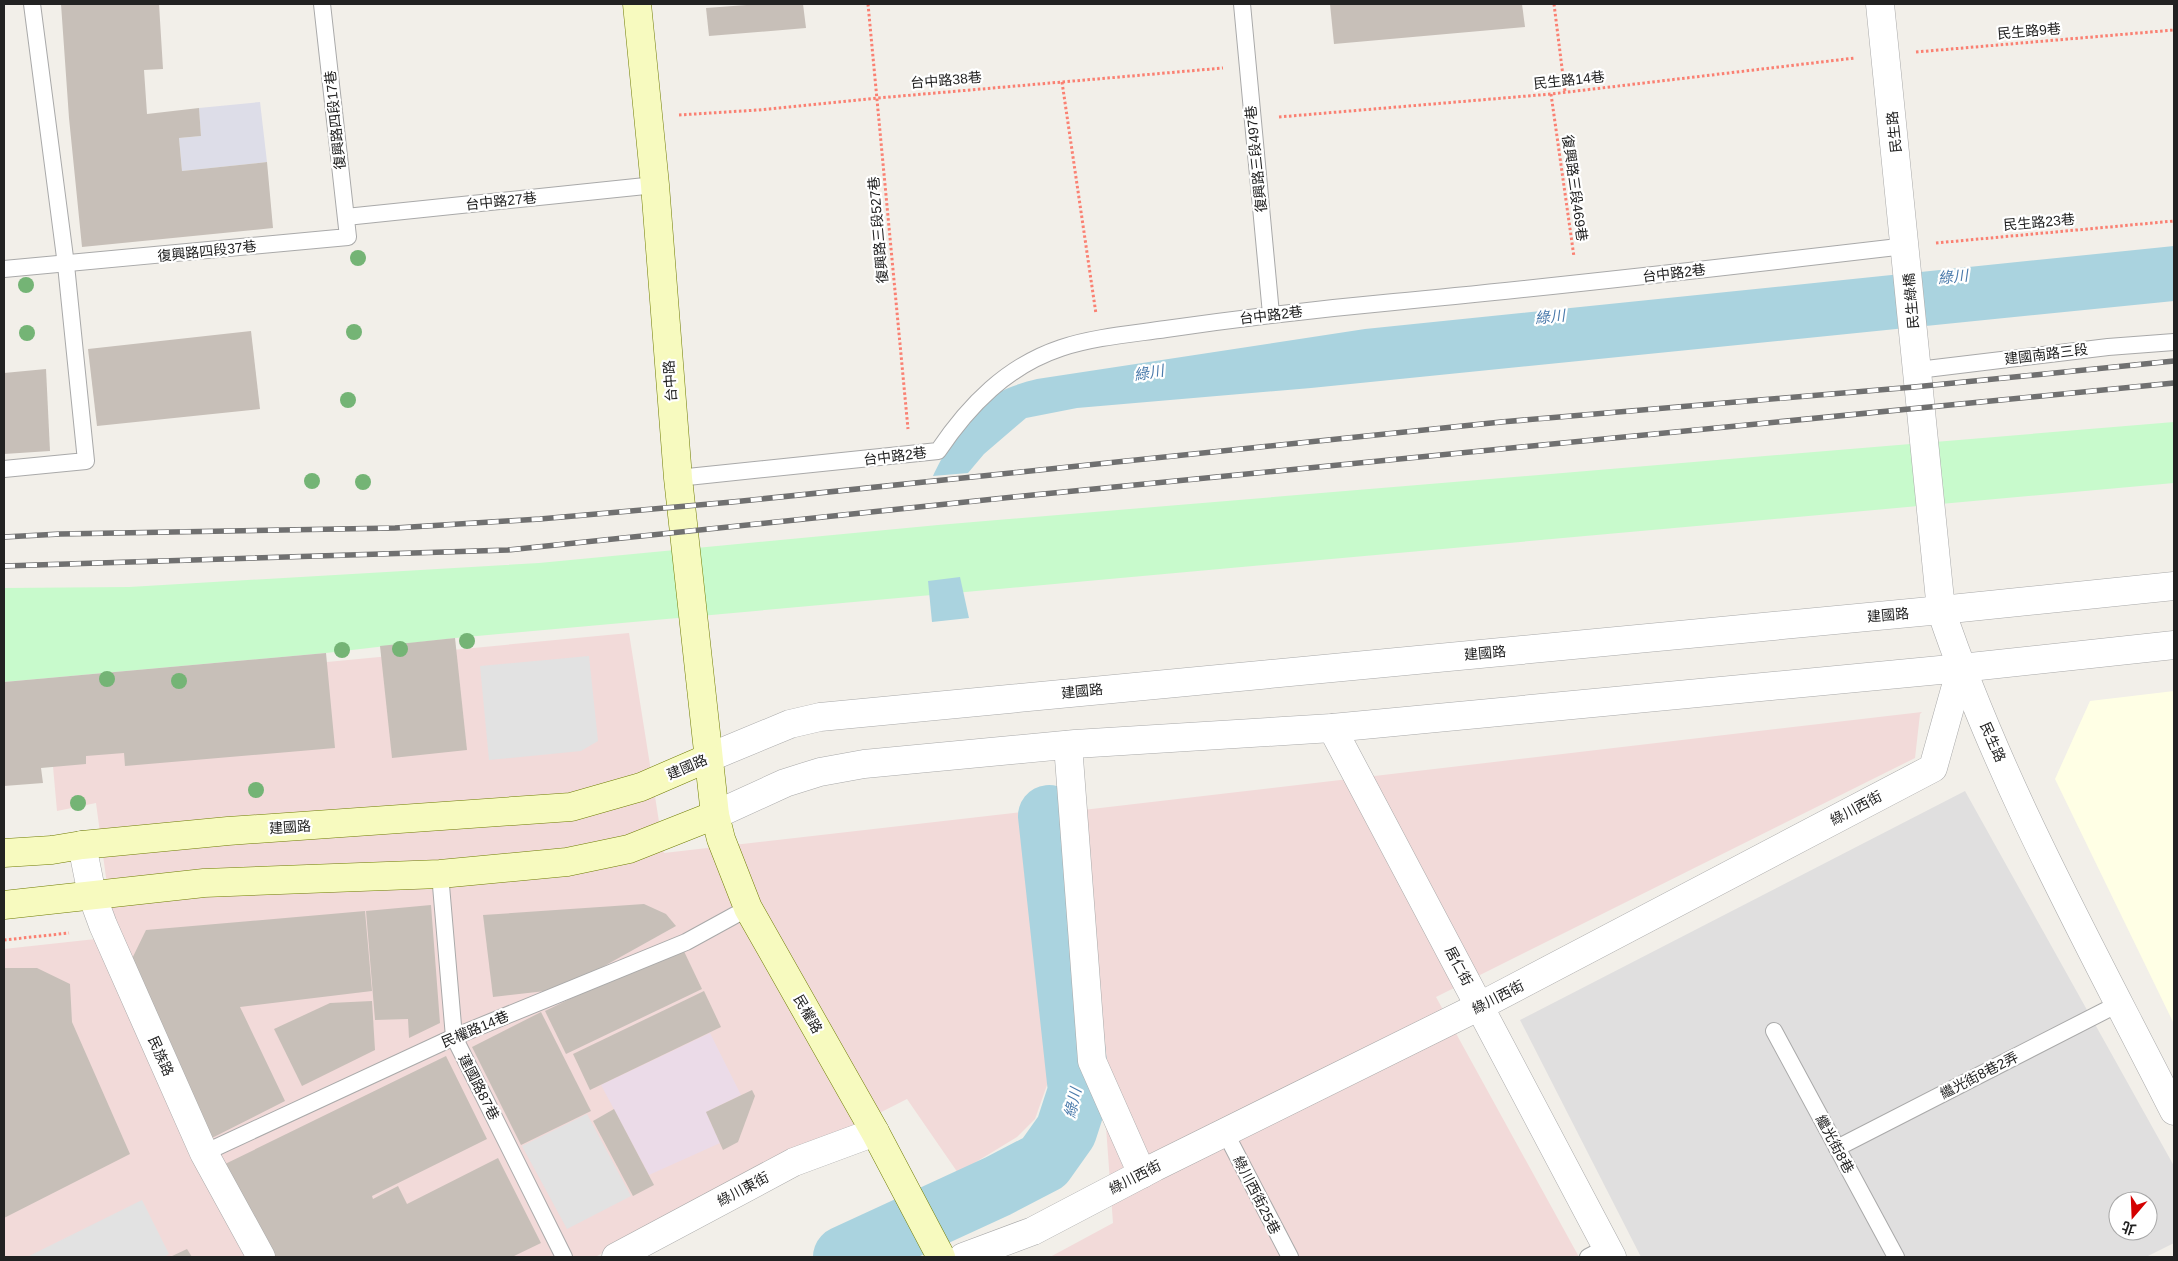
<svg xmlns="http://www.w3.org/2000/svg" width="2178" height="1261" font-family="Arial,'Noto Sans TC',sans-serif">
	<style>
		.residential { fill: #e0dfdf; fill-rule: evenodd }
		.commercial { fill: #f2dad9 }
		.industrial { fill: #ebdbe8 }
		.education { fill: #ffffe5 }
		.park { fill: #c8facc }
		.parking { fill: #e2e2e2 }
		.plaza { fill: #dddde8 }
		.water { fill: #aad3df }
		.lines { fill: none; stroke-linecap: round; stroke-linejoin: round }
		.river { stroke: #aad3df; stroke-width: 62 }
		.building { fill: #c7bfb8 }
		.service-casing { stroke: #a9a9a9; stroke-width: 18 }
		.minor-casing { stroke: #a9a9a9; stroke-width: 29 }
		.tertiary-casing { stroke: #a9a9a9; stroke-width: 29 }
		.secondary-casing { stroke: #707d05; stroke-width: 29 }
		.path { stroke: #fa8072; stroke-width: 3; stroke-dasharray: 2.5 2.5; stroke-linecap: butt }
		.service { stroke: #fff; stroke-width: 16 }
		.minor { stroke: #fff; stroke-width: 28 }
		.tertiary { stroke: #fff; stroke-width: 28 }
		.secondary { stroke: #f7fabf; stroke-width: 28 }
		.rail-casing { stroke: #707070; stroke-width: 5.5 }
		.rail { stroke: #fff; stroke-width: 4; stroke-dasharray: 11; stroke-linecap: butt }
		.tree { fill: #74b475 }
		.labels { text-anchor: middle; stroke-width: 4.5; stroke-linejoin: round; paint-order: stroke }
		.street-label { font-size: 14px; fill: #222; stroke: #fff }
		.water-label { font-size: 15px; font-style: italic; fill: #4a7aab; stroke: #fff }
	</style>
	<rect width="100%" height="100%" fill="#f2efe9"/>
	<!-- residential -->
	<path class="residential" d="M1965 791 2174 1166V1243L2146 1257H1641L1520 1020ZM2118 1201H2148V1231H2118Z"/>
	<!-- commercial -->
	<g class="commercial">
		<path d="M629 633 664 853 1022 812 1050 1045 1047 1085 1035 1119 1017 1137 958 1173 907 1099 595 1257H4V949L114 937 96 803 57 811 46 689Z"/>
		<path d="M1922 712 1920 714 1915 758 1436 997 1579 1257H1050L1113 1223 1083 810Z"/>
	</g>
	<!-- industrial -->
	<path class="industrial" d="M710 1033 741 1095 706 1112 720 1143 649 1175 601 1085Z"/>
	<!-- education -->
	<path class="education" d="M2174 691V1024L2055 779 2090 701Z"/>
	<!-- park -->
	<path class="park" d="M2174 422V483L455 638 326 653 4 682V588L129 587 539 563 938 525Z"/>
	<!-- parking -->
	<g class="parking">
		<path d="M589 656 598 741 581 751 489 760 480 666Z"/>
		<path d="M587 1114 631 1196 567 1229 522 1146Z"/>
		<path d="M142 1200 169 1254 164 1257H27Z"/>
	</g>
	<!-- plaza -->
	<path class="plaza" d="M260 102 267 162 182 171 179 138 201 136 199 108Z"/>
	<!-- water -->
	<g class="water">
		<path d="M2174 246V301L1311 388 1077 408 1026 418 984 454 968 473 933 476C942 456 962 423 977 407 991 393 1019 383 1037 379L1365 329Z"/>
		<path d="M960 577 969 618 932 622 928 581Z"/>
	</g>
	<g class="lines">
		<!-- river -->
		<path class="river" d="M844 1257 998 1186 1044 1162 1066 1131 1079 1091 1049 816"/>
	</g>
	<!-- building -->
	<g class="building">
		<path d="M61 4H159L163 69 144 70 147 114 199 108 201 136 179 138 182 171 267 162 273 228 82 247 69 118Z"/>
		<path d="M760 4H803L806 28 709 36 706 8Z"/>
		<path d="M1330 4H1522L1525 27 1334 44Z"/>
		<path d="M251 331 260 409 97 426 88 349Z"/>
		<path d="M46 369 50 451 4 454V373Z"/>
		<path d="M455 638 467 750 392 758 380 646Z"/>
		<path d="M326 653 335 748 125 766 124 753 86 756V764L41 768 43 783 4 786V682Z"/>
		<path d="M644 904 666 914 676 926 563 989 493 997 483 915Z"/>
		<path d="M431 905 440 1023 409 1038 408 1019 375 1020 366 911Z"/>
		<path d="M365 911 372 991 240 1007 285 1101 208 1140 126 971 146 930Z"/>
		<path d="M681 945 702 989 566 1054 545 1011Z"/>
		<path d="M4 968H37L70 984 72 1022 130 1154 4 1218Z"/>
		<path d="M704 991 721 1027 590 1090 573 1054Z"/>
		<path d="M372 1001 375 1050 302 1086 274 1029 330 1003Z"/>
		<path d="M541 1012 591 1111 521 1145 472 1047Z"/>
		<path d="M446 1056 487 1139 372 1196 373 1199 398 1186 407 1204 498 1158 541 1243 512 1257H265L221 1166Z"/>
		<path d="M752 1090 755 1096 738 1142 723 1150 706 1112Z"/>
		<path d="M614 1109 654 1185 633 1196 593 1121Z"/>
		<path d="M187 1249 192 1257H170Z"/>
	</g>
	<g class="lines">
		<defs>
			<g id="service">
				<path d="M1242 4 1271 314"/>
				<path d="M346 217 655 185"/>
				<path d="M4 269 348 237 322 4"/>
				<path d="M1918 370 2108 347 2174 342"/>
				<path d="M4 469 86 461 66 265 32 4"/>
				<path d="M678 478 938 451C969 405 1007 366 1061 348 1094 337 1132 334 1166 329 1242 318 1318 309 1394 302 1565 286 1735 266 1906 246"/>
				<path d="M440 874 454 1037 564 1257"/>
				<path d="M1774 1031 1896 1257"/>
				<path d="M1225 1132 1290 1257"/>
				<path d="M1837 1148 2120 1003"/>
				<path d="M204 1153 454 1037 686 942 748 908"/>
				<path d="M1588 1257 1607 1247"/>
			</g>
			<g id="minor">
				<path d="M1880 4 1941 610C2000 785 2091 947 2174 1111"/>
				<path d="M1332 728 1612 1257"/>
				<path d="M1068 745 1092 1061 1142 1174"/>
				<path d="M82 845 92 895 103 925 204 1153 261 1257"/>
				<path d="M616 1257 794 1162 875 1132"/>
				<path d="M963 1257 1033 1231 1155 1167 1480 1006 1933 768 1961 668"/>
			</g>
			<g id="tertiary">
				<path d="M708 758 790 724 820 717 1941 610 2174 586"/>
				<path d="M715 815 785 783 820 772 864 764 1075 744 1332 728 1961 668 2174 645"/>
			</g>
			<g id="secondary">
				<path d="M637 4 655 185 678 478 715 815 721 839 748 908 875 1132 941 1257"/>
				<path d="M4 853 52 850 82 845 228 831 571 807 641 787 708 758"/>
				<path d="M4 905 204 883 440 874 567 862 629 849 715 815"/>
			</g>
		</defs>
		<!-- service casing -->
		<use href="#service" class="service-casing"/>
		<!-- minor casing -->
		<use href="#minor" class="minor-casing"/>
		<!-- tertiary casing -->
		<use href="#tertiary" class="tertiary-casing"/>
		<!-- secondary casing -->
		<use href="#secondary" class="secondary-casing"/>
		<!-- path -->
		<g class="path">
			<path d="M868 4 908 429"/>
			<path d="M1554 4 1565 92"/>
			<path d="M1916 52 2174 30"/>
			<path d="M1062 82 1096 314"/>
			<path d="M1551 94 1574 257"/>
			<path d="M679 115 758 110 878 98 1223 68"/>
			<path d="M1279 117 1551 94 1855 58"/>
			<path d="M1936 243 2174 221"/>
			<path d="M4 940 69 933"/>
		</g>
		<!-- service -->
		<use href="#service" class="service"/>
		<!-- minor -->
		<use href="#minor" class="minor"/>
		<!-- tertiary -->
		<use href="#tertiary" class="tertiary"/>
		<!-- secondary -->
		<use href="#secondary" class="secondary"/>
		<defs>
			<g id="rail">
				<path d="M4 537 60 534 395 528 540 519 732 502 1501 422 1914 387 2174 361"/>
				<path d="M4 566 508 550 1033 495 2174 383"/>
			</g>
		</defs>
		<!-- rail casing -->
		<use href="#rail" class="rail-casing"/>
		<!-- rail -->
		<use href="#rail" class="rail"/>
	</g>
	<!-- trees -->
	<g class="tree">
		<circle cx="358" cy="258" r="8"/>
		<circle cx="26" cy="285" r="8"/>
		<circle cx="354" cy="332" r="8"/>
		<circle cx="27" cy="333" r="8"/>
		<circle cx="348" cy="400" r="8"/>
		<circle cx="312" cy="481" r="8"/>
		<circle cx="363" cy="482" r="8"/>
		<circle cx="467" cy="641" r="8"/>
		<circle cx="400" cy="649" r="8"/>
		<circle cx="342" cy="650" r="8"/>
		<circle cx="107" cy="679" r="8"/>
		<circle cx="179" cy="681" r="8"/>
		<circle cx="256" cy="790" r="8"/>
		<circle cx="78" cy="803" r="8"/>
	</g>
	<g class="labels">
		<!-- street labels -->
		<g class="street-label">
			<text transform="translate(2029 31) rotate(-5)" y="5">民生路9巷</text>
			<text transform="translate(946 80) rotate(-5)" y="5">台中路38巷</text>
			<text transform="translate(1569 80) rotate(-6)" y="5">民生路14巷</text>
			<text transform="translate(335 120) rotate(-96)" y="5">復興路四段17巷</text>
			<text transform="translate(1894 132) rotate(-96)" y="5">民生路</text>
			<text transform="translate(1256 159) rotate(-96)" y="5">復興路三段497巷</text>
			<text transform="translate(1575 188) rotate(82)" y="5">復興路三段469巷</text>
			<text transform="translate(501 201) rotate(-6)" y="5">台中路27巷</text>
			<text transform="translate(2039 222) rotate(-5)" y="5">民生路23巷</text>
			<text transform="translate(878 230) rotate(-95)" y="5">復興路三段527巷</text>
			<text transform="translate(207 251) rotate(-6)" y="5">復興路四段37巷</text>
			<text transform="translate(1674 273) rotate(-7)" y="5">台中路2巷</text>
			<text transform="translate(1911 301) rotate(-95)" y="5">民生綠橋</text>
			<text transform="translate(1271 315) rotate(-7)" y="5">台中路2巷</text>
			<text transform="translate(2046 354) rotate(-7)" y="5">建國南路三段</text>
			<text transform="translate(670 381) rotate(-94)" y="5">台中路</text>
			<text transform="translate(895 456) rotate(-7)" y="5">台中路2巷</text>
			<text transform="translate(1888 615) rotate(-5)" y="5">建國路</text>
			<text transform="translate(1485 653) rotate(-5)" y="5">建國路</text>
			<text transform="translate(1082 691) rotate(-6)" y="5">建國路</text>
			<text transform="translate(1993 742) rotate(66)" y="5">民生路</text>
			<text transform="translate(687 767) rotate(-23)" y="5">建國路</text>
			<text transform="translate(1856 808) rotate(-28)" y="5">綠川西街</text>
			<text transform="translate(290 827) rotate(-4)" y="5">建國路</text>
			<text transform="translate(1459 966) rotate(62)" y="5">居仁街</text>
			<text transform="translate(1498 997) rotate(-27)" y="5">綠川西街</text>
			<text transform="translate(808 1014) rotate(60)" y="5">民權路</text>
			<text transform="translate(475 1029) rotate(-23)" y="5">民權路14巷</text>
			<text transform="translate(161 1056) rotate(66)" y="5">民族路</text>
			<text transform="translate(1979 1075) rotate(-27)" y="5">繼光街8巷2弄</text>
			<text transform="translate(479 1087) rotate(63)" y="5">建國路87巷</text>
			<text transform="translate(1835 1144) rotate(62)" y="5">繼光街8巷</text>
			<text transform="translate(1135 1177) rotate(-27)" y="5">綠川西街</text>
			<text transform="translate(743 1189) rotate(-28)" y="5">綠川東街</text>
			<text transform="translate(1257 1195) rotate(63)" y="5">綠川西街25巷</text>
		</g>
		<!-- water labels -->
		<g class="water-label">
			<text transform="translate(1953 277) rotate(-6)" y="5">綠川</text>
			<text transform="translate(1550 317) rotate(-6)" y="5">綠川</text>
			<text transform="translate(1149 373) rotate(-10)" y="5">綠川</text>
			<text transform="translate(1073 1103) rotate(-77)" y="5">綠川</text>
		</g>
	</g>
	<!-- border -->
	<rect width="2178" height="1261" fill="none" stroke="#222222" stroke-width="10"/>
	<!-- north arrow -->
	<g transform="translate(2133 1216) rotate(199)"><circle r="24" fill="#ffffff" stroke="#a7a7a7"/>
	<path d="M0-4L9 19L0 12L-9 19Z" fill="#d40000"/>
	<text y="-8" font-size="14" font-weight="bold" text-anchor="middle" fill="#222222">北</text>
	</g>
</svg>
